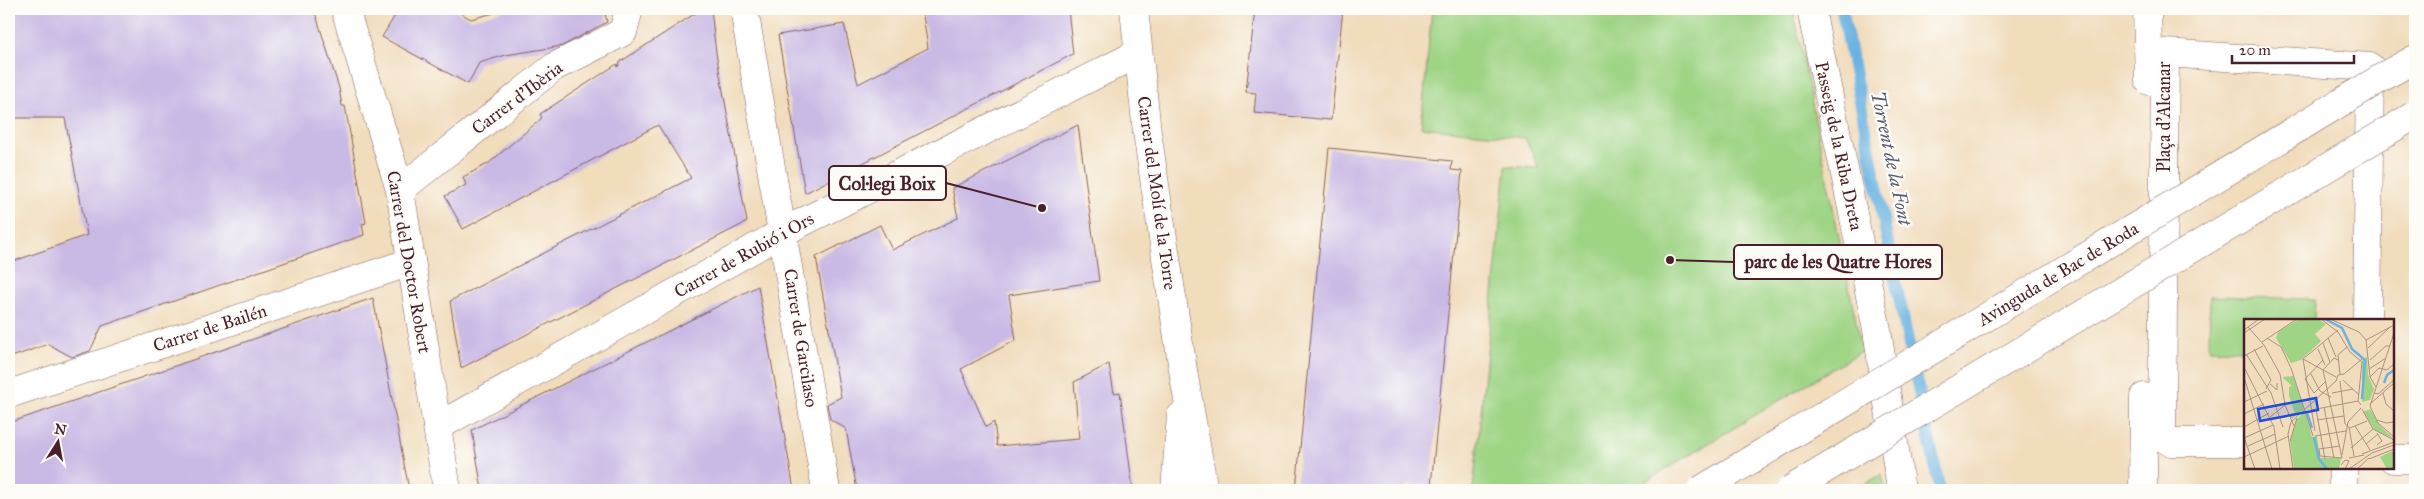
<svg xmlns="http://www.w3.org/2000/svg" width="2424" height="499" font-family="'IM FELL Great Primer',serif">
	<style>
		.green { fill: #9fd485; stroke: #747a58 }
		.lines { fill: none; stroke-linecap: round; stroke-linejoin: round }
		.stream { stroke: #69b2e1; stroke-width: 12 }
		.building { fill: #c9b9e5 }
		.minor-casing { stroke: #84615e; stroke-width: 29 }
		.minor { stroke: #fff; stroke-width: 28 }
		.minor-bridge-casing { stroke: #84615e; stroke-width: 29; stroke-linecap: butt }
		.minor-bridge { stroke: #fff; stroke-width: 28 }
		.labels { text-anchor: middle; stroke-width: 5; stroke-linejoin: round; paint-order: stroke }
		.street-label { font-size: 18px; fill: #4a1f2b; stroke: #fdfcf7 }
		.water-label { font-size: 19px; font-style: italic; fill: #565a74; stroke: #fdfcf7 }
		.inset-river { fill: none; stroke: #69b2e1; stroke-width: 2.5 }
		.inset-road { fill: none; stroke: #ae9082; stroke-width: 1 }
		.view { fill: #1d4ed8; fill-opacity: 0.15; stroke: #1d4ed8; stroke-width: 2.5 }
		.inset-edge { fill: none; stroke: #4a1f2b; stroke-width: 2.5 }
		.leader { fill: none; stroke: #4a1f2b; stroke-width: 2 }
		.callout-dot { fill: #4a1f2b; stroke: #fdfcf7; stroke-width: 2 }
		.callout { fill: #fdfcf7; stroke: #4a1f2b; stroke-width: 2 }
		.callout-label { font-size: 19px; text-anchor: middle; font-weight: bold; fill: #4a1f2b }
	</style>
	<rect width="100%" height="100%" fill="#fdfcf7"/>
	<filter id="ink" filterUnits="userSpaceOnUse"><feTurbulence type="fractalNoise" baseFrequency=".02" numOctaves="2"/><feDisplacementMap in="SourceGraphic" scale="10" xChannelSelector="R" yChannelSelector="G"/><feConvolveMatrix kernelMatrix="1 2 1 2 8 2 1 2 1" color-interpolation-filters="sRGB"/></filter>
	<filter id="wash" filterUnits="userSpaceOnUse"><feTurbulence type="fractalNoise" baseFrequency=".0096" numOctaves="4" result="noise"/><feDisplacementMap in="SourceGraphic" scale="20" xChannelSelector="R" yChannelSelector="G"/><feGaussianBlur stdDeviation="1.12" result="paint"/><feColorMatrix in="noise" values="0 0 0 0 0 0 0 0 0 0 0 0 0 0 0 0 0 1.4 0 .05"/><feComposite in="paint" operator="in"/></filter>
	<g filter="url(#wash)">
		<rect width="100%" height="100%" fill="#f1dcbc"/>
		<!-- green -->
		<g class="green">
			<path d="M1432 9H1793L1862 351 1631 490H1473L1506 166 1539 168 1525 138 1421 127Z"/>
			<path d="M2210 296 2315 299 2314 320H2245V350L2209 349Z"/>
			<path d="M1882 474 1885 490H1855Z"/>
		</g>
		<g class="lines">
			<!-- stream -->
			<path class="stream" d="M1842 9 1895 279 1940 490"/>
		</g>
		<g id="blocks">
			<!-- building -->
			<g class="building">
				<path d="M9 9H314L339 88 342 106H345L366 223 362 224 364 235 102 326 90 351 72 357 48 344 9 358V263L87 235 65 118H9Z"/>
				<path d="M399 9H453L471 19 509 9H604L607 22 562 46 506 55 479 63 468 84 382 37Z"/>
				<path d="M702 9H711L716 53 747 222 461 368 450 301 691 178 658 125 463 229 445 196 466 185 463 177 489 163 542 118 540 114 617 64 618 67 620 62Z"/>
				<path d="M922 9H1068L1073 54 805 193 778 35 844 24 858 84 928 48Z"/>
				<path d="M1255 9H1343L1331 120 1254 113 1256 93 1246 92Z"/>
				<path d="M1078 125 1099 281 1009 295 1016 340 961 369 986 427 994 422 997 446 1079 439 1074 382 1109 364 1114 393 1120 392 1133 490H857L846 429 830 419 827 404 841 397 816 257 880 225 892 250 958 218 952 188Z"/>
				<path d="M1329 148 1452 161 1451 170 1462 171 1431 486 1407 484V490H1296Z"/>
				<path d="M758 286 794 490H482L472 430Z"/>
				<path d="M373 298 409 490H9V423Z"/>
			</g>
		</g>
	</g>
	<g filter="url(#ink)">
		<use href="#blocks" fill-opacity="0" stroke="#84615e" stroke-width="1"/>
		<g class="lines">
			<defs>
				<g id="minor">
					<path d="M345 9 400 190 447 490"/>
					<path d="M744 9 826 490"/>
					<path d="M1134 9 1147 132 1184 377 1204 490"/>
					<path d="M1811 9 1877 330 1901 490"/>
					<path d="M2147 9 2149 81"/>
					<path d="M2391 72 2415 59"/>
					<path d="M400 190 554 67 623 32 629 9"/>
					<path d="M9 394 411 262"/>
					<path d="M437 427 783 232 1137 54"/>
					<path d="M2245 442H2170L2164 438 2162 431 2165 53 2370 67 2367 320"/>
					<path d="M2393 459H2415"/>
					<path d="M1175 490 1181 416"/>
					<path d="M2143 490 2144 397"/>
					<path d="M2343 490V468"/>
				</g>
			</defs>
			<!-- minor casing -->
			<use href="#minor" class="minor-casing"/>
			<!-- minor -->
			<use href="#minor" class="minor"/>
			<defs>
				<g id="minor-bridge">
					<path d="M1701 490 2391 72"/>
					<path d="M1790 490 2413 116"/>
				</g>
			</defs>
			<!-- minor-bridge casing -->
			<use href="#minor-bridge" class="minor-bridge-casing"/>
			<!-- minor-bridge -->
			<use href="#minor-bridge" class="minor-bridge"/>
		</g>
	</g>
	<g class="labels">
		<!-- street labels -->
		<g class="street-label">
			<text transform="translate(517 98) rotate(-37)" y="6">Carrer d'Ibèria</text>
			<text transform="translate(2164 117) rotate(-90)" y="6">Plaça d'Alcanar</text>
			<text transform="translate(1839 146) rotate(78)" y="6">Passeig de la Riba Dreta</text>
			<text transform="translate(1157 193) rotate(82)" y="6">Carrer del Molí de la Torre</text>
			<text transform="translate(744 255) rotate(-29)" y="6">Carrer de Rubió i Ors</text>
			<text transform="translate(409 262) rotate(80)" y="6">Carrer del Doctor Robert</text>
			<text transform="translate(2058 274) rotate(-31)" y="6">Avinguda de Bac de Roda</text>
			<text transform="translate(210 328) rotate(-18)" y="6">Carrer de Bailén</text>
			<text transform="translate(801 338) rotate(81)" y="6">Carrer de Garcilaso</text>
		</g>
		<!-- water labels -->
		<g class="water-label">
			<text transform="translate(1892 158) rotate(78)" y="7">Torrent de la Font</text>
		</g>
	</g>
	<!-- overview -->
	<g transform="translate(2244 319)">
		<rect width="150" height="150" fill="#f1dcbc"/>
		<path d="M55 0H74L82 5 71 15 77 22 57 41 47 44 32 19 34 13ZM123 38 124 56 130 70 126 81 118 83V42ZM49 57 60 90 48 100 46 97 51 95 45 77V68L48 67 38 58ZM126 90 136 107 150 120 131 111 119 93ZM61 92 68 118 73 117 76 139H97L95 150H50L46 123 52 101ZM150 131V150H143L136 138Z" fill="#9fd485"/>
		<path class="inset-river" d="M81 0 98 9 108 30 121 41 118 80M140 64 143 56 150 51M63 94 68 109M70 118 75 140 83 150"/>
		<path class="inset-road" d="M77 0 94 13 106 33 118 43 114 82 117 86M86 0 115 13 122 21 126 58 132 68M101 0H117M4 8 20 26 36 55 41 86 50 107M0 11 15 0M0 14 21 0M150 14 126 87 134 104 150 118M23 19 37 28 47 49 69 117M84 19 92 38M122 21 150 6M18 23 53 0M79 24 86 43M124 29 146 8M10 30 27 61 22 70M74 30 81 46M2 35 27 74 39 108M0 37 19 27M59 40 71 112M59 40 94 11M59 40 92 58M79 41 61 60 70 74 81 63M94 41 90 39 79 51 98 139M126 41 142 27H146M0 48 30 108 36 150M125 50 142 39M67 55 76 72 87 78M96 55 94 36 103 28M0 58 28 150M126 58 135 49 143 51 150 45M99 61 115 76M96 62 101 105 105 108 110 137M26 65 33 71V64M88 74 109 70M130 74 134 75 150 61M139 74 142 85 150 92M0 83 23 72M126 85 150 64M80 88 90 139M72 90 81 140M118 90 129 110 150 121M67 91 114 82M0 95 20 85M26 98 41 86M73 101 100 97M133 101 142 104 150 103M111 107 126 131M0 108 25 94M106 109 123 102M133 114 138 122 133 126M71 117 102 112M0 118 11 150M0 119 29 106M46 122 53 99M122 125 134 115M4 127 31 115M96 127 75 130 76 137 98 139M107 129 129 110M118 135 150 123M98 136 104 103 117 89M0 138 45 117M105 139 120 136M125 140 150 130M97 146 101 141 105 142 101 150M49 150 44 115 47 103 92 62 94 56 100 55 118 40M105 150 128 134 150 126M113 150 125 139"/>
		<path class="view" d="M72 79 74 91 16 102 14 90Z"/>
		<rect width="150" height="150" class="inset-edge"/>
	</g>
	<!-- callouts -->
	<path class="leader" d="M1042 208L946 183M1670 260L1734 262"/>
	<g class="callout-dot">
		<circle cx="1042" cy="208" r="5"/>
		<circle cx="1670" cy="260" r="5"/>
	</g>
	<g class="callout">
		<rect x="829" y="166" width="117" height="34" rx="5"/>
		<rect x="1734" y="245" width="208" height="34" rx="5"/>
	</g>
	<g class="callout-label">
		<text x="887" y="190">Col·legi Boix</text>
		<text x="1838" y="268">parc de les Quatre Hores</text>
	</g>
	<!-- margin -->
	<rect width="2424" height="499" fill="none" stroke="#fdfcf7" stroke-width="30"/>
	<!-- north arrow -->
	<g transform="translate(58 442) rotate(11)" stroke="#fdfcf7" stroke-width="4" paint-order="stroke">
	<path d="M0-4L9 19L0 12L-9 19Z" fill="#4a1f2b"/>
	<text y="-8" font-size="14" font-weight="bold" text-anchor="middle" fill="#4a1f2b">N</text>
	</g>
	<!-- scale -->
	<path d="M2232 55v8h122v-8" fill="none" stroke="#4a1f2b" stroke-width="2.5"/>
	<text x="2239" y="55" font-size="15" fill="#4a1f2b" stroke="#fdfcf7" stroke-width="4" paint-order="stroke">20 m</text>
</svg>
